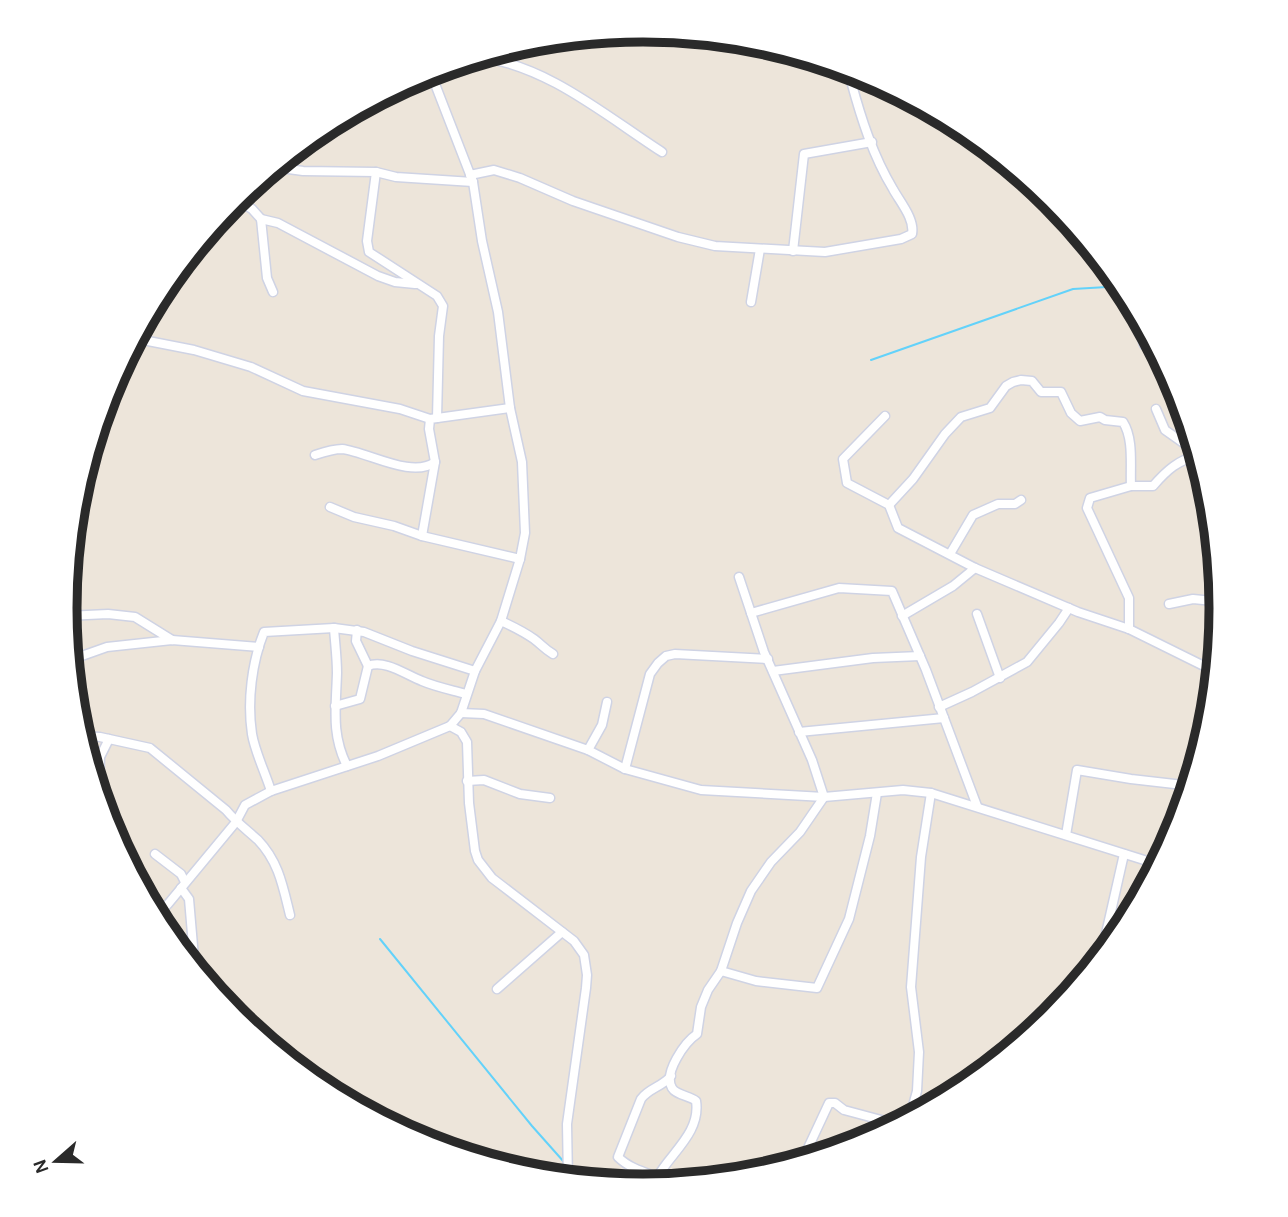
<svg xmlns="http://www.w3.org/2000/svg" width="1288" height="1217" font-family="Karla,sans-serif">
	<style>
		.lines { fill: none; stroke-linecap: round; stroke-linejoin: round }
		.stream { stroke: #63d2fa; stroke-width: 2 }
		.minor-casing { stroke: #cfd3e4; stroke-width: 11 }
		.minor { stroke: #fff; stroke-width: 8 }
		.rim { fill: none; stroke: #2a2a2a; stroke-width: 9 }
	</style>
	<rect width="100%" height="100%" fill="#ede5da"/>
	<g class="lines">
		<!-- stream -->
		<g class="stream">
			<path d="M871 360 1073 289 1124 286"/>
			<path d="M380 939 532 1126 564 1162"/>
			<path d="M572 1172 580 1181"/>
		</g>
		<defs>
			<g id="minor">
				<path d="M478 57C547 65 606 116 662 152"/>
				<path d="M274 167 303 171 376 172 367 241 369 252 437 296 443 306 439 336 437 418"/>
				<path d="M376 172 396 177 473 182"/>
				<path d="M470 175 494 170 520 178 573 201 678 237 715 246 825 252 901 239 912 234C915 219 900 202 893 189 873 156 861 118 851 81L853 76 860 72"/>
				<path d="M235 199 252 209 261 219 267 278 273 292"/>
				<path d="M261 219 278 223 378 276 395 282 415 284"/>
				<path d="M793 251 804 154 872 142"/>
				<path d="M751 302 760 249"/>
				<path d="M1134 311 1144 345 1159 350"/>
				<path d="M148 341 194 350 251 367 303 391 400 409 430 419"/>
				<path d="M1156 409 1165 430 1199 454"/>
				<path d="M885 416 843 459 847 483 889 505 898 528 975 568 1078 612 1129 629 1216 672"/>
				<path d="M315 455C324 452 333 449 342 449 368 452 412 479 435 462L429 429 430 419 510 408"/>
				<path d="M889 505 913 479 945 434 961 417 990 408 1006 386 1013 382 1021 380 1032 381 1041 392H1061L1071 413 1080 421 1100 417 1105 420 1123 422C1134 439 1130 466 1131 486"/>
				<path d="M330 507 354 517 394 526 422 536 520 559"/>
				<path d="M422 536 435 462"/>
				<path d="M950 554 973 515 998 504H1015L1021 500"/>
				<path d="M1169 604 1193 599 1213 601 1222 599"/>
				<path d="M751 613 839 588 892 591 926 670 977 806"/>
				<path d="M977 614 1000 678"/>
				<path d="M66 616 108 614 135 617 172 640"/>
				<path d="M902 616 953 586 975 568"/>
				<path d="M66 619 77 649 72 678"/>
				<path d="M501 621C512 626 524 632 534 639 542 645 543 648 553 654"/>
				<path d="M334 628C335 643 337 658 337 673 336 708 331 734 347 766"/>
				<path d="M1129 629V598L1087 508 1090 498 1131 486H1153C1167 470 1178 460 1199 455"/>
				<path d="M357 630 356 641 368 666"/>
				<path d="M76 658 107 647 172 640 259 647"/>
				<path d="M773 671 873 658 920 656"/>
				<path d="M335 706 360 699 368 666C385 659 406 675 422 681 436 687 452 690 466 694"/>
				<path d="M939 707 972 692 1027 662 1059 623 1069 608"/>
				<path d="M461 713 484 714 588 750 625 769 701 790 824 797 903 790 931 793 1160 865"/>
				<path d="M450 726 461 732 467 742 469 803 475 851 478 860 492 878 574 941 584 955 587 975 586 988 567 1124 568 1180"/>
				<path d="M799 732 944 718"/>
				<path d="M81 736 100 737 150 748 226 810C236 822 247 830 258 840 279 862 283 887 290 915"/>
				<path d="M588 750 602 725 607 702"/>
				<path d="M625 769 650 674 658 663 666 656 675 654 768 659"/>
				<path d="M467 781 484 780 520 794 550 798"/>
				<path d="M99 790 100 757 109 739"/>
				<path d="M271 791C265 772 255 752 252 734 247 701 252 662 264 632L334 628 364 632 412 651 475 671"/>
				<path d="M1066 835 1077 770 1131 779 1192 786"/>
				<path d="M155 854 181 874 185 882"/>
				<path d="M181 888 189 899 195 969"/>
				<path d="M155 916 168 904 236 822 245 805 271 791 378 756 450 726 461 713 475 671 501 621 520 559 525 533 522 462 510 408 498 312 482 241 473 182 430 71"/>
				<path d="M1100 960 1124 854"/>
				<path d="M721 971 756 981 817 988 849 919 870 836 877 793"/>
				<path d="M497 989 562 932"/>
				<path d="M671 1076C662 1087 649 1088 641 1099L618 1157C633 1172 655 1174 674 1184"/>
				<path d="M909 1120 917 1091 919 1052 911 987 921 857 931 793"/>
				<path d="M801 1163 829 1103H835L844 1110 900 1125"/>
				<path d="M658 1176C671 1153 701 1132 696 1101 690 1096 676 1095 672 1088 663 1073 685 1042 697 1034L701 1007 708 990 721 971 737 923 751 891 771 862 800 832 824 797 812 760 764 652 739 577"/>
			</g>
		</defs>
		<!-- minor casing -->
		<use href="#minor" class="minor-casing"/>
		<!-- minor -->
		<use href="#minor" class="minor"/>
	</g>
	<!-- crop -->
	<path d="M0 0H1288V1217H0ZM77 608a566 566 0 1 1 1132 0a566 566 0 1 1-1132 0Z" fill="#fff" fill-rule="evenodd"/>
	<path class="rim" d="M77 608a566 566 0 1 1 1132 0a566 566 0 1 1-1132 0Z"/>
	<!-- north arrow -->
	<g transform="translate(56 1161) rotate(250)" stroke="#ffffff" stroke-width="5" paint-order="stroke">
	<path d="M0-5L12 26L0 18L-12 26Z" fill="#2a2a2a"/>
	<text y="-10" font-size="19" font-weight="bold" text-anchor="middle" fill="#2a2a2a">N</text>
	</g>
</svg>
